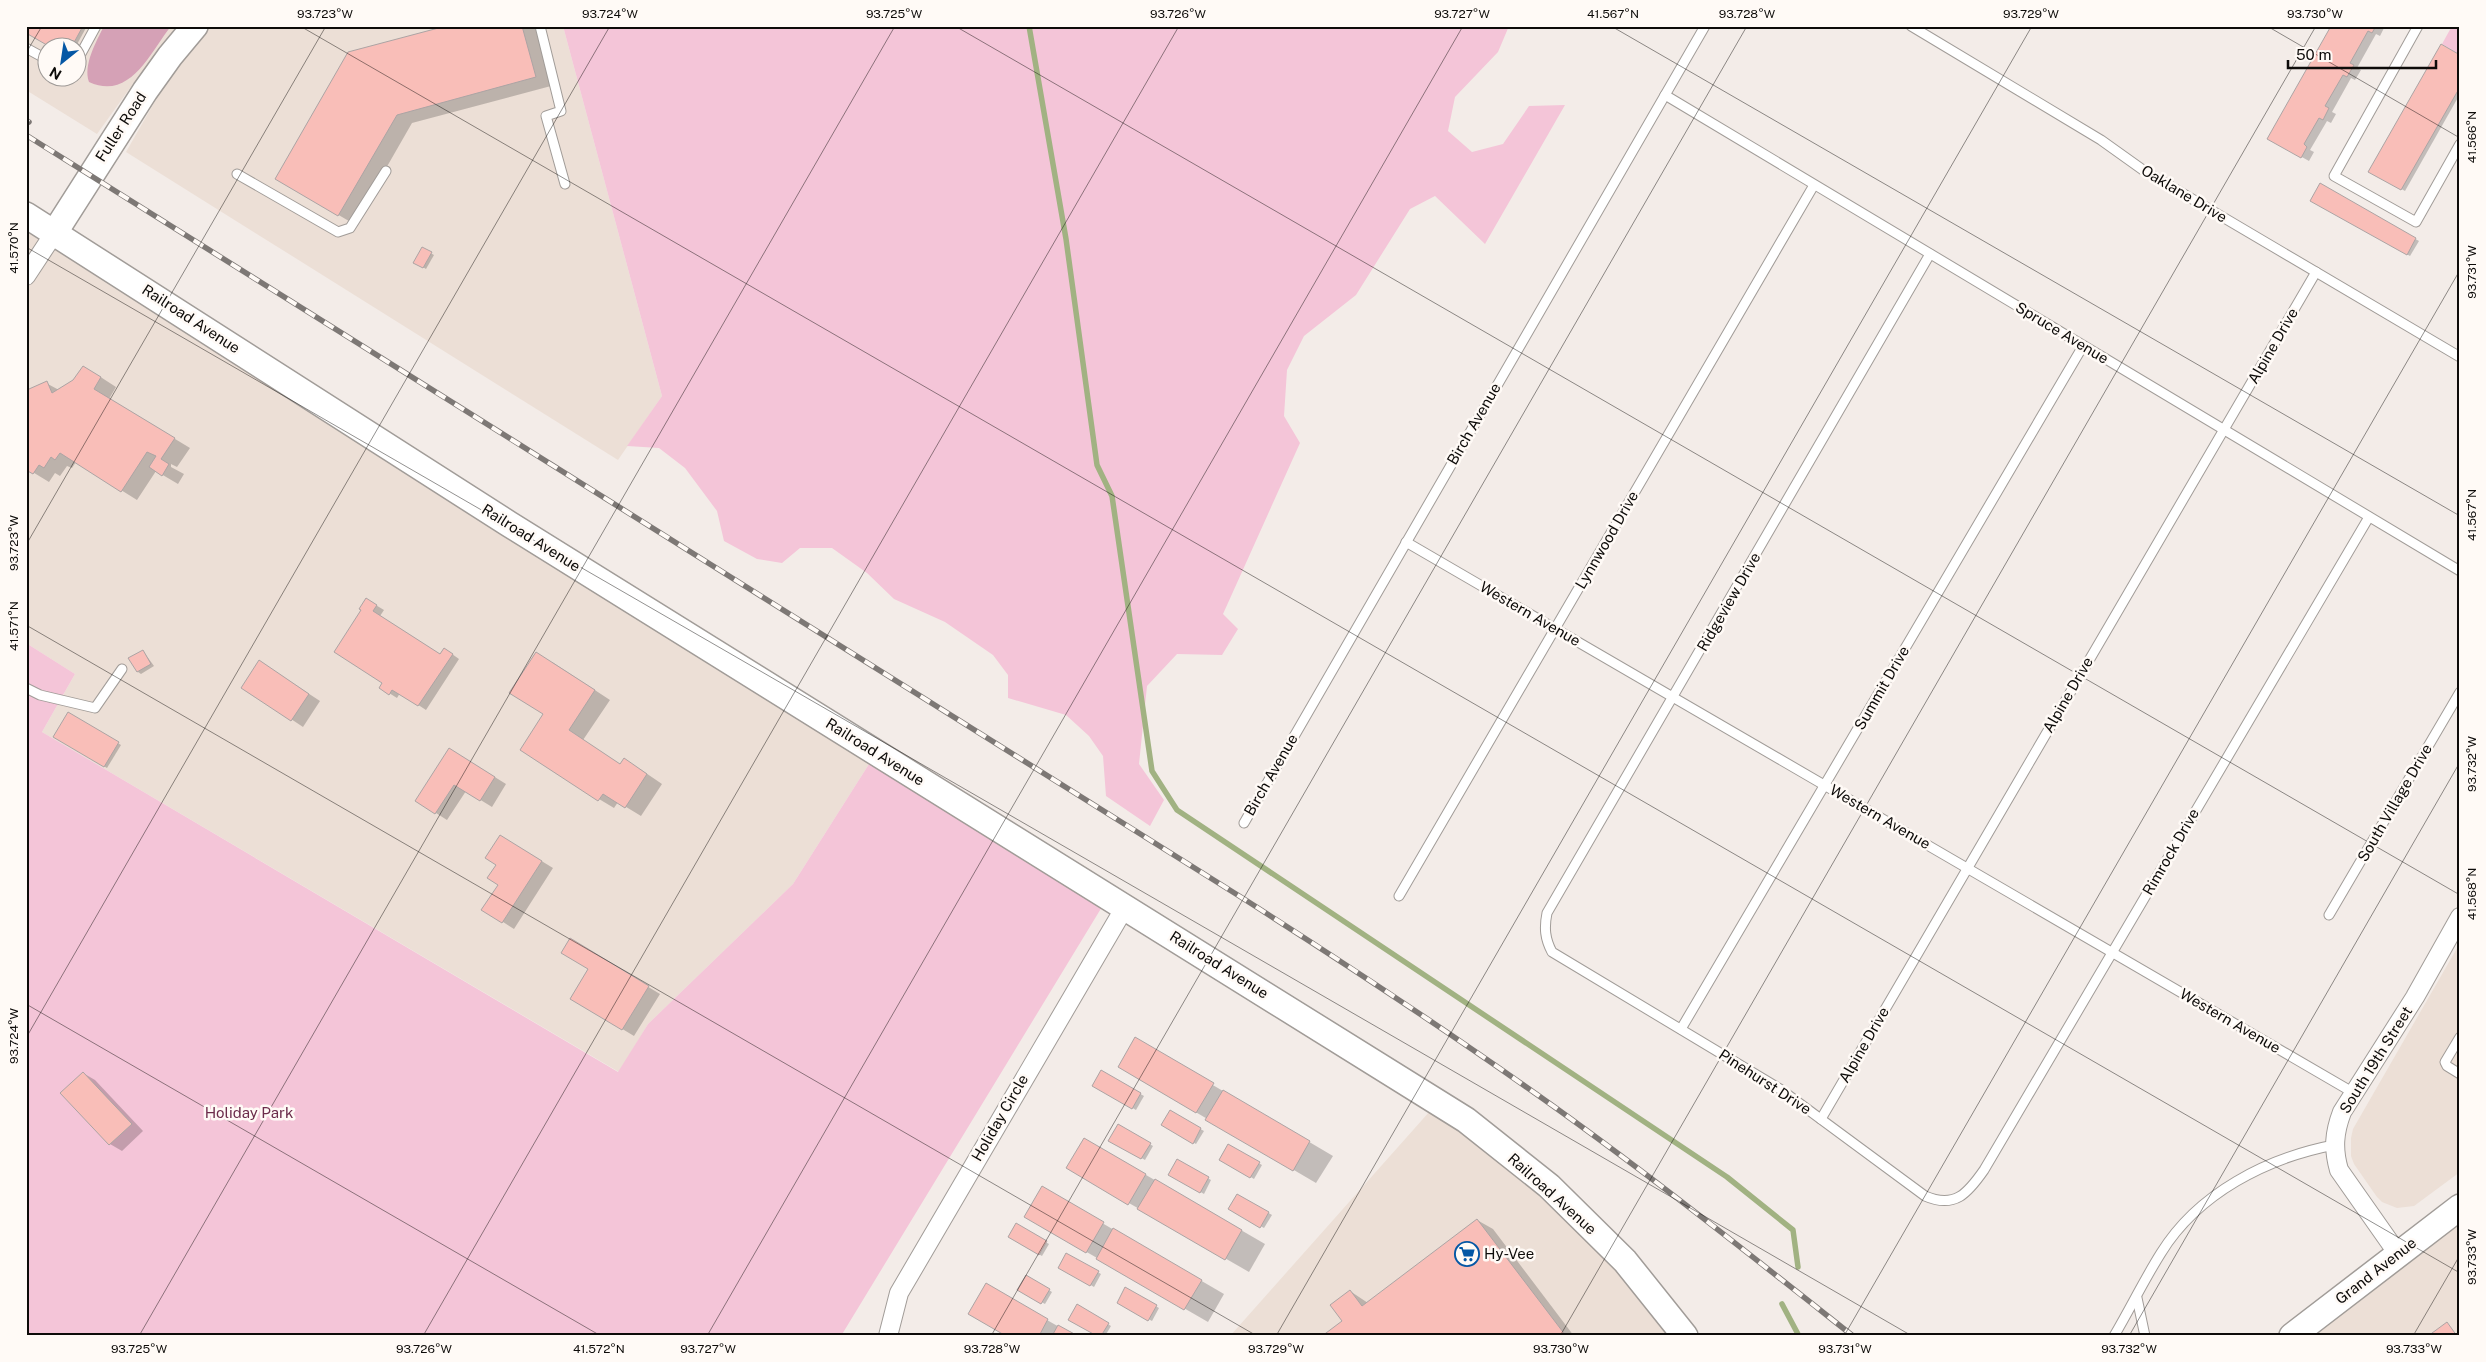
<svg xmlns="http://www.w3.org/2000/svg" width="2486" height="1362" font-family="'Public Sans',sans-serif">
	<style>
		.built { fill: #ecdfd6; fill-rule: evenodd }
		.green { fill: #f4c5d8 }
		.forest { fill: #d5a1b6 }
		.shadow { fill: #0003 }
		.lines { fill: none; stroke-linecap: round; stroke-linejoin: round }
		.stream { stroke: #a1b282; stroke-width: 5.5 }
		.building { fill: #f9beb8; stroke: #aca4a4 }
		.lane-casing { stroke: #a19c98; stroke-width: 11 }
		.street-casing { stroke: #a19c98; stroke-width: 20 }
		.secondary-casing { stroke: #a19c98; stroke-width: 28 }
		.lane { stroke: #fff; stroke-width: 9 }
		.street { stroke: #fff; stroke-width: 18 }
		.secondary { stroke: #fff; stroke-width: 25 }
		.rail-casing { stroke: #7d7875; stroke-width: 5.5 }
		.rail { stroke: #fffaf6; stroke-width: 4; stroke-dasharray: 11; stroke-linecap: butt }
		.ticks { fill: none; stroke: #0d0b09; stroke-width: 1; stroke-opacity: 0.45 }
		.labels { text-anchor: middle; stroke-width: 5; stroke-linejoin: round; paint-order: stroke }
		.street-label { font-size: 15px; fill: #0d0b09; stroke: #fffaf6 }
		.park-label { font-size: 15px; fill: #6c2c4b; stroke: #fffaf6 }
		.poi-label { font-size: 15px; fill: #0d0b09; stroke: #fffaf6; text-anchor: start }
		.neatline { fill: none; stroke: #0d0b09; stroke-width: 2 }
		.ticks-label { font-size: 12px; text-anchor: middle; fill: #0d0b09 }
	</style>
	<rect width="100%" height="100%" fill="#f3ece8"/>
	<!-- built -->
	<g class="built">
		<path d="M26 26H181L130 88 97 134 26 90ZM48 48H78V78H48Z"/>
		<path d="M210 26H563L662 396 618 460 126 152 174 68Z"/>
		<path d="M26 218 876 753 793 884 648 1024 619 1072 42 732 75 674 26 643Z"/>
		<path d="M2460 943V1172L2414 1206 2397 1208 2382 1202 2377 1197 2354 1164 2351 1156V1138L2353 1129Z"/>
		<path d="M1438 1102 1466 1120 1685 1336H1230Z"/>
		<path d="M2460 1207V1336H2292Z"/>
	</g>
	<!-- green -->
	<g class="green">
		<path d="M563 26H1509L1498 52 1455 97 1448 131 1472 152 1503 144 1529 106 1565 105 1485 244 1435 196 1410 209 1356 295 1304 336 1287 370 1284 416 1300 443 1223 614 1238 629 1222 655 1177 654 1147 686 1139 764 1164 800 1150 826 1106 796 1103 756 1089 736 1066 715 1008 698V675L993 655 945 622 894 599 867 573 832 548H800L782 563 757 559 724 541 717 511 685 468 659 448 627 446 662 396Z"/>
		<path d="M2452 26H2460V55L2442 44Z"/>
		<path d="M26 643 75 674 42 732 618 1072 648 1024 793 884 876 753 1108 897 841 1336H26Z"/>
	</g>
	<!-- forest -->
	<path class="forest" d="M104 26H171C150 53 130 101 89 82 83 65 96 42 104 26Z"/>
	<!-- shadow -->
	<g class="shadow">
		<path d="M26 26H87L75 48H55Z"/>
		<path d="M451 26H535L551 86 412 123 354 224 277 179Z"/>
		<path d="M2332 26H2385L2380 36 2376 34 2357 68 2361 70 2355 80 2351 78 2332 112 2336 114 2331 123 2327 121 2310 150 2314 152 2309 161 2269 139Z"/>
		<path d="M2460 56V94L2405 191 2370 171Z"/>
		<path d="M2320 185 2419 241 2410 256 2312 200Z"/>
		<path d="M423 249 434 255 426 269 415 262Z"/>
		<path d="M99 376 116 387 109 399 190 448 177 467 171 464V467L184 474 178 484 156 471 137 500 76 462 72 468 67 466 60 476 55 473 49 482 26 468 46 383 59 390Z"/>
		<path d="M374 604 384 610 380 616 441 655 452 654 459 659 426 710 400 693 397 698 389 693 384 683 336 652Z"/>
		<path d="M143 651 154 666 141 674 138 672Z"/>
		<path d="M552 662 610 700 583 740 621 765 640 769 662 784 641 816 618 802 614 808 599 799 545 714Z"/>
		<path d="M271 669 320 701 303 727 243 687Z"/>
		<path d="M68 714 121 745 107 768 55 736Z"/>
		<path d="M461 756 506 784 492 807 466 791 447 820 417 801Z"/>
		<path d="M512 843 553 868 514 929 483 909 500 884Z"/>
		<path d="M582 947 660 994 634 1036 571 998 589 968Z"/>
		<path d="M1135 1039 1333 1156 1316 1183 1119 1067Z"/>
		<path d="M1102 1072 1144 1096 1136 1110 1094 1085Z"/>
		<path d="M83 1073 95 1080 143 1131 122 1151 110 1144 62 1093Z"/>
		<path d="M1170 1112 1204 1131 1196 1144 1163 1125Z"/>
		<path d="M1118 1126 1153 1146 1145 1160 1110 1140Z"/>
		<path d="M1084 1139 1265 1244 1249 1272 1068 1168Z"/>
		<path d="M1228 1146 1262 1165 1254 1179 1220 1159Z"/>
		<path d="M1178 1161 1211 1180 1204 1194 1170 1174Z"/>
		<path d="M1042 1188 1224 1294 1208 1322 1026 1217Z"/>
		<path d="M1238 1195 1272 1215 1264 1228 1230 1209Z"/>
		<path d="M1477 1220 1493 1229 1574 1336H1324L1344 1321 1350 1291 1368 1303Z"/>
		<path d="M1016 1225 1049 1244 1042 1256 1009 1237Z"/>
		<path d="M1067 1255 1101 1274 1094 1287 1060 1267Z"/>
		<path d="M1027 1277 1052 1292 1045 1304 1019 1290Z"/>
		<path d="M986 1285 1075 1336H1008Z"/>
		<path d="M1126 1289 1159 1308 1152 1321 1118 1302Z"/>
		<path d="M1078 1306 1111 1326 1105 1336H1099Z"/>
	</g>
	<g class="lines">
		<!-- stream -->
		<g class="stream">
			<path d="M1029 26 1066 239 1097 465 1112 496 1152 771 1177 810 1727 1177 1793 1230 1798 1267"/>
			<path d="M1782 1304 1799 1336"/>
		</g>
	</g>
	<!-- building -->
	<g class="building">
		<path d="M26 26H83L71 48H52L26 33Z"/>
		<path d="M446 26H522L536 77 397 115 338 216 275 179 348 52Z"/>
		<path d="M2331 26H2376L2372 33 2368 31 2350 63 2354 65 2347 77 2343 75 2325 106 2329 108 2323 120 2319 118 2304 144 2307 147 2301 158 2267 139Z"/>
		<path d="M2441 44 2460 55V87L2401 190 2368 172Z"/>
		<path d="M2320 183 2416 238 2407 255 2310 201Z"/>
		<path d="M422 247 432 252 423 268 413 263Z"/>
		<path d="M83 366 101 377 94 389 175 438 161 459 169 464 162 476 149 467 156 456 147 452 121 492 60 453 55 460 51 457 44 468 39 465 33 474 26 470V393L29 389 47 381 52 393 73 380Z"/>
		<path d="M366 598 377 605 373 611 440 654 444 648 453 654 418 706 392 690 389 695 379 688 382 683 334 652 361 610 359 609Z"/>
		<path d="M143 650 151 664 137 672 128 658Z"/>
		<path d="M536 652 595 690 569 730 620 764 624 758 647 774 625 808 603 794 598 801 520 750 543 714 509 693Z"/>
		<path d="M259 660 309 694 291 721 241 688Z"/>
		<path d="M68 712 119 742 104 767 53 737Z"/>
		<path d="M449 748 495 777 480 801 454 785 435 814 415 801Z"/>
		<path d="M500 835 542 861 502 923 481 910 498 885 487 878 496 865 485 858Z"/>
		<path d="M570 938 649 986 622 1030 570 999 588 969 561 953Z"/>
		<path d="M1135 1037 1214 1083 1196 1113 1118 1067Z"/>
		<path d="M1101 1070 1141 1093 1132 1109 1092 1086Z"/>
		<path d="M83 1072 132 1124 109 1145 60 1093Z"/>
		<path d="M1223 1090 1310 1141 1293 1171 1205 1120Z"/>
		<path d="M1170 1110 1201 1128 1193 1144 1161 1125Z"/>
		<path d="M1118 1124 1151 1143 1141 1159 1108 1141Z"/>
		<path d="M1084 1138 1146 1174 1128 1205 1066 1168Z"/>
		<path d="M1228 1144 1260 1162 1250 1178 1219 1160Z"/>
		<path d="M1177 1159 1209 1177 1200 1193 1168 1175Z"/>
		<path d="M1155 1179 1242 1230 1225 1260 1137 1209Z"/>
		<path d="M1042 1186 1104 1222 1086 1253 1024 1217Z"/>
		<path d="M1237 1194 1269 1212 1260 1228 1228 1209Z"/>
		<path d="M1477 1219 1566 1336H1322L1342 1321 1330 1305 1350 1290 1362 1306Z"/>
		<path d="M1016 1223 1047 1241 1039 1255 1008 1237Z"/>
		<path d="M1113 1228 1202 1280 1184 1310 1096 1259Z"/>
		<path d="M1066 1253 1099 1271 1090 1286 1058 1268Z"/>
		<path d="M1026 1275 1050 1289 1041 1304 1017 1290Z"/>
		<path d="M986 1283 1048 1319 1039 1336H1006L968 1314Z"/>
		<path d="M1125 1287 1157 1305 1148 1321 1117 1303Z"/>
		<path d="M1077 1304 1109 1323 1101 1336H1097L1068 1320Z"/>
		<path d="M2447 1322 2457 1336H2428Z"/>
		<path d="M1058 1325 1078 1336H1052Z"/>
	</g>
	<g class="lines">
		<defs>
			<g id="lane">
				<path d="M540 26 561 111 546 116 565 184"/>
				<path d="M1911 26 2101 140 2143 170 2460 357"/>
				<path d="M2418 26 2334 176 2416 222 2460 144"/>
				<path d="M26 48 48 60"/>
				<path d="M78 59 96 26"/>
				<path d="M1665 95 2460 571"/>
				<path d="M237 174 338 232 350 228 386 171"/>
				<path d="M1930 254 1547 913C1544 928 1545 939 1552 952L1780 1089 1925 1196C1955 1209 1968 1193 1984 1170L2369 517"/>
				<path d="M1406 542 2354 1093"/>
				<path d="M26 688 40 695 95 708 122 669"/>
				<path d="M1244 823 1705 26"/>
				<path d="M1399 896 1814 185"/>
				<path d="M2329 915 2460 692"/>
				<path d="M1681 1029 2083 346"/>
				<path d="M2460 1037 2445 1062 2447 1066 2460 1074"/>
				<path d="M1821 1119 2316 272"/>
				<path d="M2137 1298 2145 1336"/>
				<path d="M2114 1336C2130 1309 2144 1280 2161 1253 2198 1193 2267 1158 2334 1145"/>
			</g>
			<g id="street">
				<path d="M26 276 55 232"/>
				<path d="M2398 1254 2339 1170C2333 1149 2334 1133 2342 1112L2415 997 2460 917"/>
				<path d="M888 1336 899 1293 1125 907"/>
			</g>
			<g id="secondary">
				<path d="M26 215 509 524 1466 1120 1549 1186 1625 1261 1685 1336"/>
				<path d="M55 232 145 91 170 56 195 26"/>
				<path d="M2292 1336 2460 1207"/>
			</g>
		</defs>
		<!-- lane casing -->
		<use href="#lane" class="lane-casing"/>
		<!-- street casing -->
		<use href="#street" class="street-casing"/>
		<!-- secondary casing -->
		<use href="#secondary" class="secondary-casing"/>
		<!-- lane -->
		<use href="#lane" class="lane"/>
		<!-- street -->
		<use href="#street" class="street"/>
		<!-- secondary -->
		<use href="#secondary" class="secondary"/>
		<defs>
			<g id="rail">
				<path d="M26 120 29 122"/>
				<path d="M26 135 1244 899C1338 959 1431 1020 1522 1084 1635 1163 1744 1250 1853 1336"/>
			</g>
		</defs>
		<!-- rail casing -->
		<use href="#rail" class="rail-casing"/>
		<!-- rail -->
		<use href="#rail" class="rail"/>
	</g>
	<!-- ticks -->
	<path class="ticks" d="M300 26 2460 1273M955 26 2460 895M1611 26 2460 516M2267 26 2460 138M26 53 42 26M26 247 1912 1336M26 545 326 26M26 625 1257 1336M26 1004 601 1336M26 1038 610 26M139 1336 895 26M423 1336 1179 26M707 1336 1463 26M991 1336 1747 26M1276 1336 2032 26M1560 1336 2316 26M1844 1336 2460 270M2129 1336 2460 762M2413 1336 2460 1255"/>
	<!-- icons -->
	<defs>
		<symbol id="supermarket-ring" viewBox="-11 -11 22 22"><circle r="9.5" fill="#fffaf6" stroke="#0557a5" stroke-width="1.5"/><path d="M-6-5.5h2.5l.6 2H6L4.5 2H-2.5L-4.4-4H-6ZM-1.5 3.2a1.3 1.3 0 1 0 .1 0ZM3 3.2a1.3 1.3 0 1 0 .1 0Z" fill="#0557a5"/></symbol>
	</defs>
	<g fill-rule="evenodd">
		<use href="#supermarket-ring" x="1453" y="1240" width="28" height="28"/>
	</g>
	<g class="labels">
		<!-- street labels -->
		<g class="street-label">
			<text transform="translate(121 127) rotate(-57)" y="5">Fuller Road</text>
			<text transform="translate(2184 194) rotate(31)" y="5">Oaklane Drive</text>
			<text transform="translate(191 319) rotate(33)" y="5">Railroad Avenue</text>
			<text transform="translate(2062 333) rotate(31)" y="5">Spruce Avenue</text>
			<text transform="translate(2273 346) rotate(-60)" y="5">Alpine Drive</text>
			<text transform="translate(1474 424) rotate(-60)" y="5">Birch Avenue</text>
			<text transform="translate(531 538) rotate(32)" y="5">Railroad Avenue</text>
			<text transform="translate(1607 540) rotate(-60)" y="5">Lynnwood Drive</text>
			<text transform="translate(1729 602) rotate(-60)" y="5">Ridgeview Drive</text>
			<text transform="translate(1530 614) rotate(30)" y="5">Western Avenue</text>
			<text transform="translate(1882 688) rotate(-60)" y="5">Summit Drive</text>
			<text transform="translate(2068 695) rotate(-60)" y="5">Alpine Drive</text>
			<text transform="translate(875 752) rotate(32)" y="5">Railroad Avenue</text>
			<text transform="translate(1271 775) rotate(-60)" y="5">Birch Avenue</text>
			<text transform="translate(2395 803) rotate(-60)" y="5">South Village Drive</text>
			<text transform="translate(1880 817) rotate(30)" y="5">Western Avenue</text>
			<text transform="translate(2171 852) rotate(-60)" y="5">Rimrock Drive</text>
			<text transform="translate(1219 965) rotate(32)" y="5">Railroad Avenue</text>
			<text transform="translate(2230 1021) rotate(30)" y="5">Western Avenue</text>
			<text transform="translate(1864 1045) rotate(-60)" y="5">Alpine Drive</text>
			<text transform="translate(2376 1060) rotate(-58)" y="5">South 19th Street</text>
			<text transform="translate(1765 1082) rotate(33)" y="5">Pinehurst Drive</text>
			<text transform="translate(1000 1118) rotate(-60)" y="5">Holiday Circle</text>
			<text transform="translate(1552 1194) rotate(42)" y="5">Railroad Avenue</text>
			<text transform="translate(2376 1271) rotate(-38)" y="5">Grand Avenue</text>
		</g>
		<!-- park labels -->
		<g class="park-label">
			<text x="249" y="1118">Holiday Park</text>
		</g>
		<!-- poi labels -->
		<g class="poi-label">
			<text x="1484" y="1259">Hy-Vee</text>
		</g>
	</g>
	<!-- border -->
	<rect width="2486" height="1362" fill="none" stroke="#fffaf6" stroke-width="55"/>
	<!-- north arrow -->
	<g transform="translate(62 62) rotate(210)"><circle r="24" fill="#fffaf6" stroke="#9e9a97"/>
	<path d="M0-4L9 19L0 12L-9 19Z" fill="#0557a5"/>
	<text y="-8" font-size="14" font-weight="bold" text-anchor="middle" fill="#0d0b09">N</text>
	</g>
	<!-- scale -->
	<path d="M2288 60v8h148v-8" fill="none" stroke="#0d0b09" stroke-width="2.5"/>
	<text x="2296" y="60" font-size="15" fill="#0d0b09" stroke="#fffaf6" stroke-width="4" paint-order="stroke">50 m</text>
	<rect x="28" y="28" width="2430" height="1306" class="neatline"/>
	<g class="ticks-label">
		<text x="325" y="18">93.723°W</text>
		<text x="610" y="18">93.724°W</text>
		<text x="894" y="18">93.725°W</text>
		<text x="1178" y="18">93.726°W</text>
		<text x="1462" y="18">93.727°W</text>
		<text x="1613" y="18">41.567°N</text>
		<text x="1747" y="18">93.728°W</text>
		<text x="2031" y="18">93.729°W</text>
		<text x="2315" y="18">93.730°W</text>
		<text transform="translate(2472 137) rotate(-90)" y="4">41.566°N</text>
		<text transform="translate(14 248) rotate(-90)" y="4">41.570°N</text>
		<text transform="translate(2472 272) rotate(-90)" y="4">93.731°W</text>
		<text transform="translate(2472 515) rotate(-90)" y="4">41.567°N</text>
		<text transform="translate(14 543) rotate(-90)" y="4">93.723°W</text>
		<text transform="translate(14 626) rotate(-90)" y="4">41.571°N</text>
		<text transform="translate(2472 764) rotate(-90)" y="4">93.732°W</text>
		<text transform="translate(2472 894) rotate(-90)" y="4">41.568°N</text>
		<text transform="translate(14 1036) rotate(-90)" y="4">93.724°W</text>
		<text transform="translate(2472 1257) rotate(-90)" y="4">93.733°W</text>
		<text x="139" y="1353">93.725°W</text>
		<text x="424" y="1353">93.726°W</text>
		<text x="599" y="1353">41.572°N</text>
		<text x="708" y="1353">93.727°W</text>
		<text x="992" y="1353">93.728°W</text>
		<text x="1276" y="1353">93.729°W</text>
		<text x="1561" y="1353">93.730°W</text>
		<text x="1845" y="1353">93.731°W</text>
		<text x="2129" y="1353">93.732°W</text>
		<text x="2414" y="1353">93.733°W</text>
	</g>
</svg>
